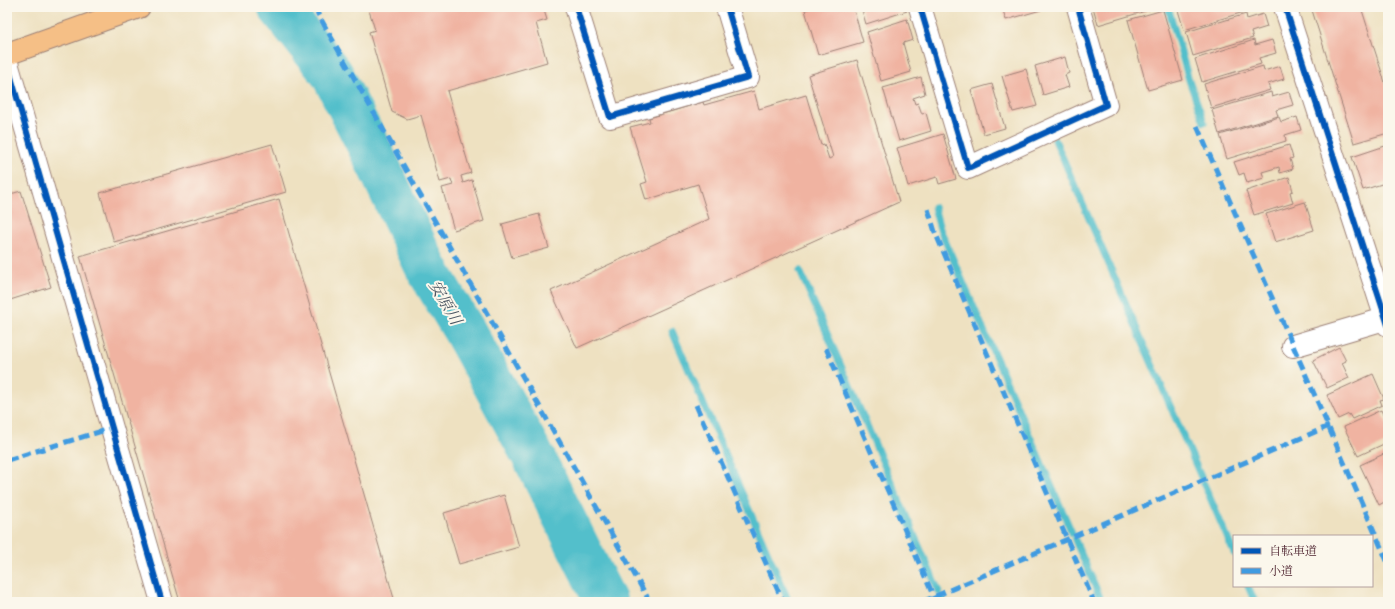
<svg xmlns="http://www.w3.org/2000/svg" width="1395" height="609" font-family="'EB Garamond','Noto Serif JP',serif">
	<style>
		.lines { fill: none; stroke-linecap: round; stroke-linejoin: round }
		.stream { stroke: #52bfcb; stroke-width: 7 }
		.river { stroke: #52bfcb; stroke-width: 43 }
		.building { fill: #f0b3a1 }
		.minor-casing { stroke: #9c8076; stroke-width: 24 }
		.major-casing { stroke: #9c8076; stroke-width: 24 }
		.minor { stroke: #fff; stroke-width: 22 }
		.major { stroke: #f5bf86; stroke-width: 22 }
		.quiet { stroke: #409be1; stroke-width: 5; stroke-dasharray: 10 5; stroke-linecap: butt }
		.cycleway-casing { stroke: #fbf7ec; stroke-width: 8 }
		.cycleway { stroke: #0057b8; stroke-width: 6 }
		.labels { text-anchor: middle; stroke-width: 4; stroke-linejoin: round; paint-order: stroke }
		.water-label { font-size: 16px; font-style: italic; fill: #4d5763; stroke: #fbf7ec }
	</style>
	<rect width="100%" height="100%" fill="#fbf7ec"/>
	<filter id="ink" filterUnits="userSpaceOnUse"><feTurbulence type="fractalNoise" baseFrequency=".025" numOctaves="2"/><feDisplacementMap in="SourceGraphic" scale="8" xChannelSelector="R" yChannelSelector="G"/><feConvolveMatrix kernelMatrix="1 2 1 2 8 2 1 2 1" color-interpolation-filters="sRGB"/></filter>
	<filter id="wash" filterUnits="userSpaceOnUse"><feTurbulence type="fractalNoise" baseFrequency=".012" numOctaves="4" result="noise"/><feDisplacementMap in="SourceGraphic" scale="16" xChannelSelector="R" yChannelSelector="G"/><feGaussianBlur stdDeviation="0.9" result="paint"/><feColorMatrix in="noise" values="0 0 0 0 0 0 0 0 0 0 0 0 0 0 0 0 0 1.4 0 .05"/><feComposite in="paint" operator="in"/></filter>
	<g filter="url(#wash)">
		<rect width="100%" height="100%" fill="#eee1c1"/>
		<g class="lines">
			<!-- stream -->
			<g class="stream">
				<path d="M1168 7 1189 80 1204 122"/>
				<path d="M1055 140 1201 477"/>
				<path d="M934 207 940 229 1072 533"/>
				<path d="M800 271 939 592"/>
				<path d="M672 331 789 602"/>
				<path d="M1204 484 1234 553"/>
				<path d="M1075 540 1102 602"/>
				<path d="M1248 586 1255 602"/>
				<path d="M942 598 944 602"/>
			</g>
			<!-- river -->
			<path class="river" d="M279 7 332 74 380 169 427 269 465 332 534 458 606 602"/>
		</g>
		<g id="blocks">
			<!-- building -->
			<g class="building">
				<path d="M368 7H543L547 20 536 23 547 62 447 91 471 173 461 176 463 183 472 180 484 221 454 230 442 188 453 185 451 179 440 182 421 115 407 119 392 112 369 32 375 30Z"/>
				<path d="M814 7H853L863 42 818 55 805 10Z"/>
				<path d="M861 7H905L907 11 866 24Z"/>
				<path d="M1002 7H1040L1041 10 1006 20Z"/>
				<path d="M1093 7H1159L1098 25Z"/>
				<path d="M1177 7H1242L1244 12 1184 30Z"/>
				<path d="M1311 7H1361L1388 92V133L1354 143Z"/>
				<path d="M1163 10 1183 80 1148 90 1128 20Z"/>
				<path d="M1246 14 1247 19 1263 14 1267 27 1251 32 1253 38 1193 56 1186 32Z"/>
				<path d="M907 19 913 40 903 43 911 72 881 81 867 32Z"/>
				<path d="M1254 40 1255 45 1272 40 1276 53 1259 58 1261 64 1202 82 1195 59Z"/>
				<path d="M1065 57 1069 73 1065 75 1069 87 1043 95 1035 66Z"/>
				<path d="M857 60 899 202 577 348 551 291 709 219 698 184 646 200 641 184 647 182 630 127 650 122 649 118 703 102 704 105 754 91 759 109 806 95 821 145 824 144 829 159 833 157 808 75Z"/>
				<path d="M1263 66 1264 71 1280 66 1284 79 1268 84 1270 90 1211 108 1204 84Z"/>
				<path d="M1026 69 1037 106 1013 112 1002 76Z"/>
				<path d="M921 77 925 94 913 98 915 104 918 103 922 114 926 113 931 131 899 141 883 88Z"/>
				<path d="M992 84 1005 128 984 134 971 90Z"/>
				<path d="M1271 92 1272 97 1289 92 1293 105 1276 110 1278 116 1219 134 1212 110Z"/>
				<path d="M1279 117 1281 122 1297 117 1301 130 1285 135 1286 141 1227 159 1220 135Z"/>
				<path d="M943 134 956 179 939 184 937 177 908 186 897 148Z"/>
				<path d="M272 144 286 192 114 242 100 193Z"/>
				<path d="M1289 145 1293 158 1290 159 1293 169 1280 173 1279 167 1262 172 1264 178 1247 183 1244 173 1239 175 1234 162Z"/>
				<path d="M1388 145V182L1363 190 1352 157Z"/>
				<path d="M1289 177 1293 191 1290 192 1293 203 1254 215 1246 191Z"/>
				<path d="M21 191 51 287 7 301V195Z"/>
				<path d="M279 199 395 602H180L80 256Z"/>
				<path d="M1305 202 1314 230 1275 242 1266 214Z"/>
				<path d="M539 214 549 248 512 258 502 224Z"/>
				<path d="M1339 347 1346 361 1342 363 1349 378 1327 388 1313 360Z"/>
				<path d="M1373 374 1384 399 1380 400 1382 405 1352 419 1349 414 1338 419 1327 395Z"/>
				<path d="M1381 410 1388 426V442L1358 456 1344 427Z"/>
				<path d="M1388 452V500L1379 505 1360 465Z"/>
				<path d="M504 495 519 547 459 564 444 513Z"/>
			</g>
		</g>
	</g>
	<g filter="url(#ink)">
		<use href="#blocks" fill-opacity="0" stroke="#9c8076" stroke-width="1"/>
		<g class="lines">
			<defs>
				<g id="minor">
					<path d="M576 7 610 117 748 77 727 7"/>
					<path d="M920 7 968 168 1106 105 1078 7"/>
					<path d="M1285 7 1388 325"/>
					<path d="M7 63 162 602"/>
					<path d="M1293 346 1388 318"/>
				</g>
				<path id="major" d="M7 54 139 7"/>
			</defs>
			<!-- minor casing -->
			<use href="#minor" class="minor-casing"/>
			<!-- major casing -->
			<use href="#major" class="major-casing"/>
			<!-- minor -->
			<use href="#minor" class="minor"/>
			<!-- major -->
			<use href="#major" class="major"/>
			<!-- quiet -->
			<g class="quiet">
				<path d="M314 7 650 602"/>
				<path d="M1197 126 1388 563"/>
				<path d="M928 209 935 232 1094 602"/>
				<path d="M826 348 936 602"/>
				<path d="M696 405 783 602"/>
				<path d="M7 460 112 428"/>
				<path d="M922 602 1329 426"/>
			</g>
			<defs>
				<g id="cycleway">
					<path d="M576 7 610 117 748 77 727 7"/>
					<path d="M920 7 968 168 1106 105 1078 7"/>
					<path d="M1285 7 1388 325"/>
					<path d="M7 63 162 602"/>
				</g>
			</defs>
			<!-- cycleway casing -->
			<use href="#cycleway" class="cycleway-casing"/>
			<!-- cycleway -->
			<use href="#cycleway" class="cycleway"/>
		</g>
	</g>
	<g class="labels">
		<!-- water labels -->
		<g class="water-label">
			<text transform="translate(446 302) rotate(60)" y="6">安原川</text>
		</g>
	</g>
	<!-- margin -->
	<rect width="1395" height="609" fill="none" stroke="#fbf7ec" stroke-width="24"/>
	<!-- legend -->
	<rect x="1233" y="535" width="140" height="52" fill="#fbf7ec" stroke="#b4a19f"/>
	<rect x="1241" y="548" width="20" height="6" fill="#0057b8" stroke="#b4a19f"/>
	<text x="1269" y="555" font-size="12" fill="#4a1f2b">自転車道</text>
	<rect x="1241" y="568" width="20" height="6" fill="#409be1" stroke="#b4a19f"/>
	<text x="1269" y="575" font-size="12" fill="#4a1f2b">小道</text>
</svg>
